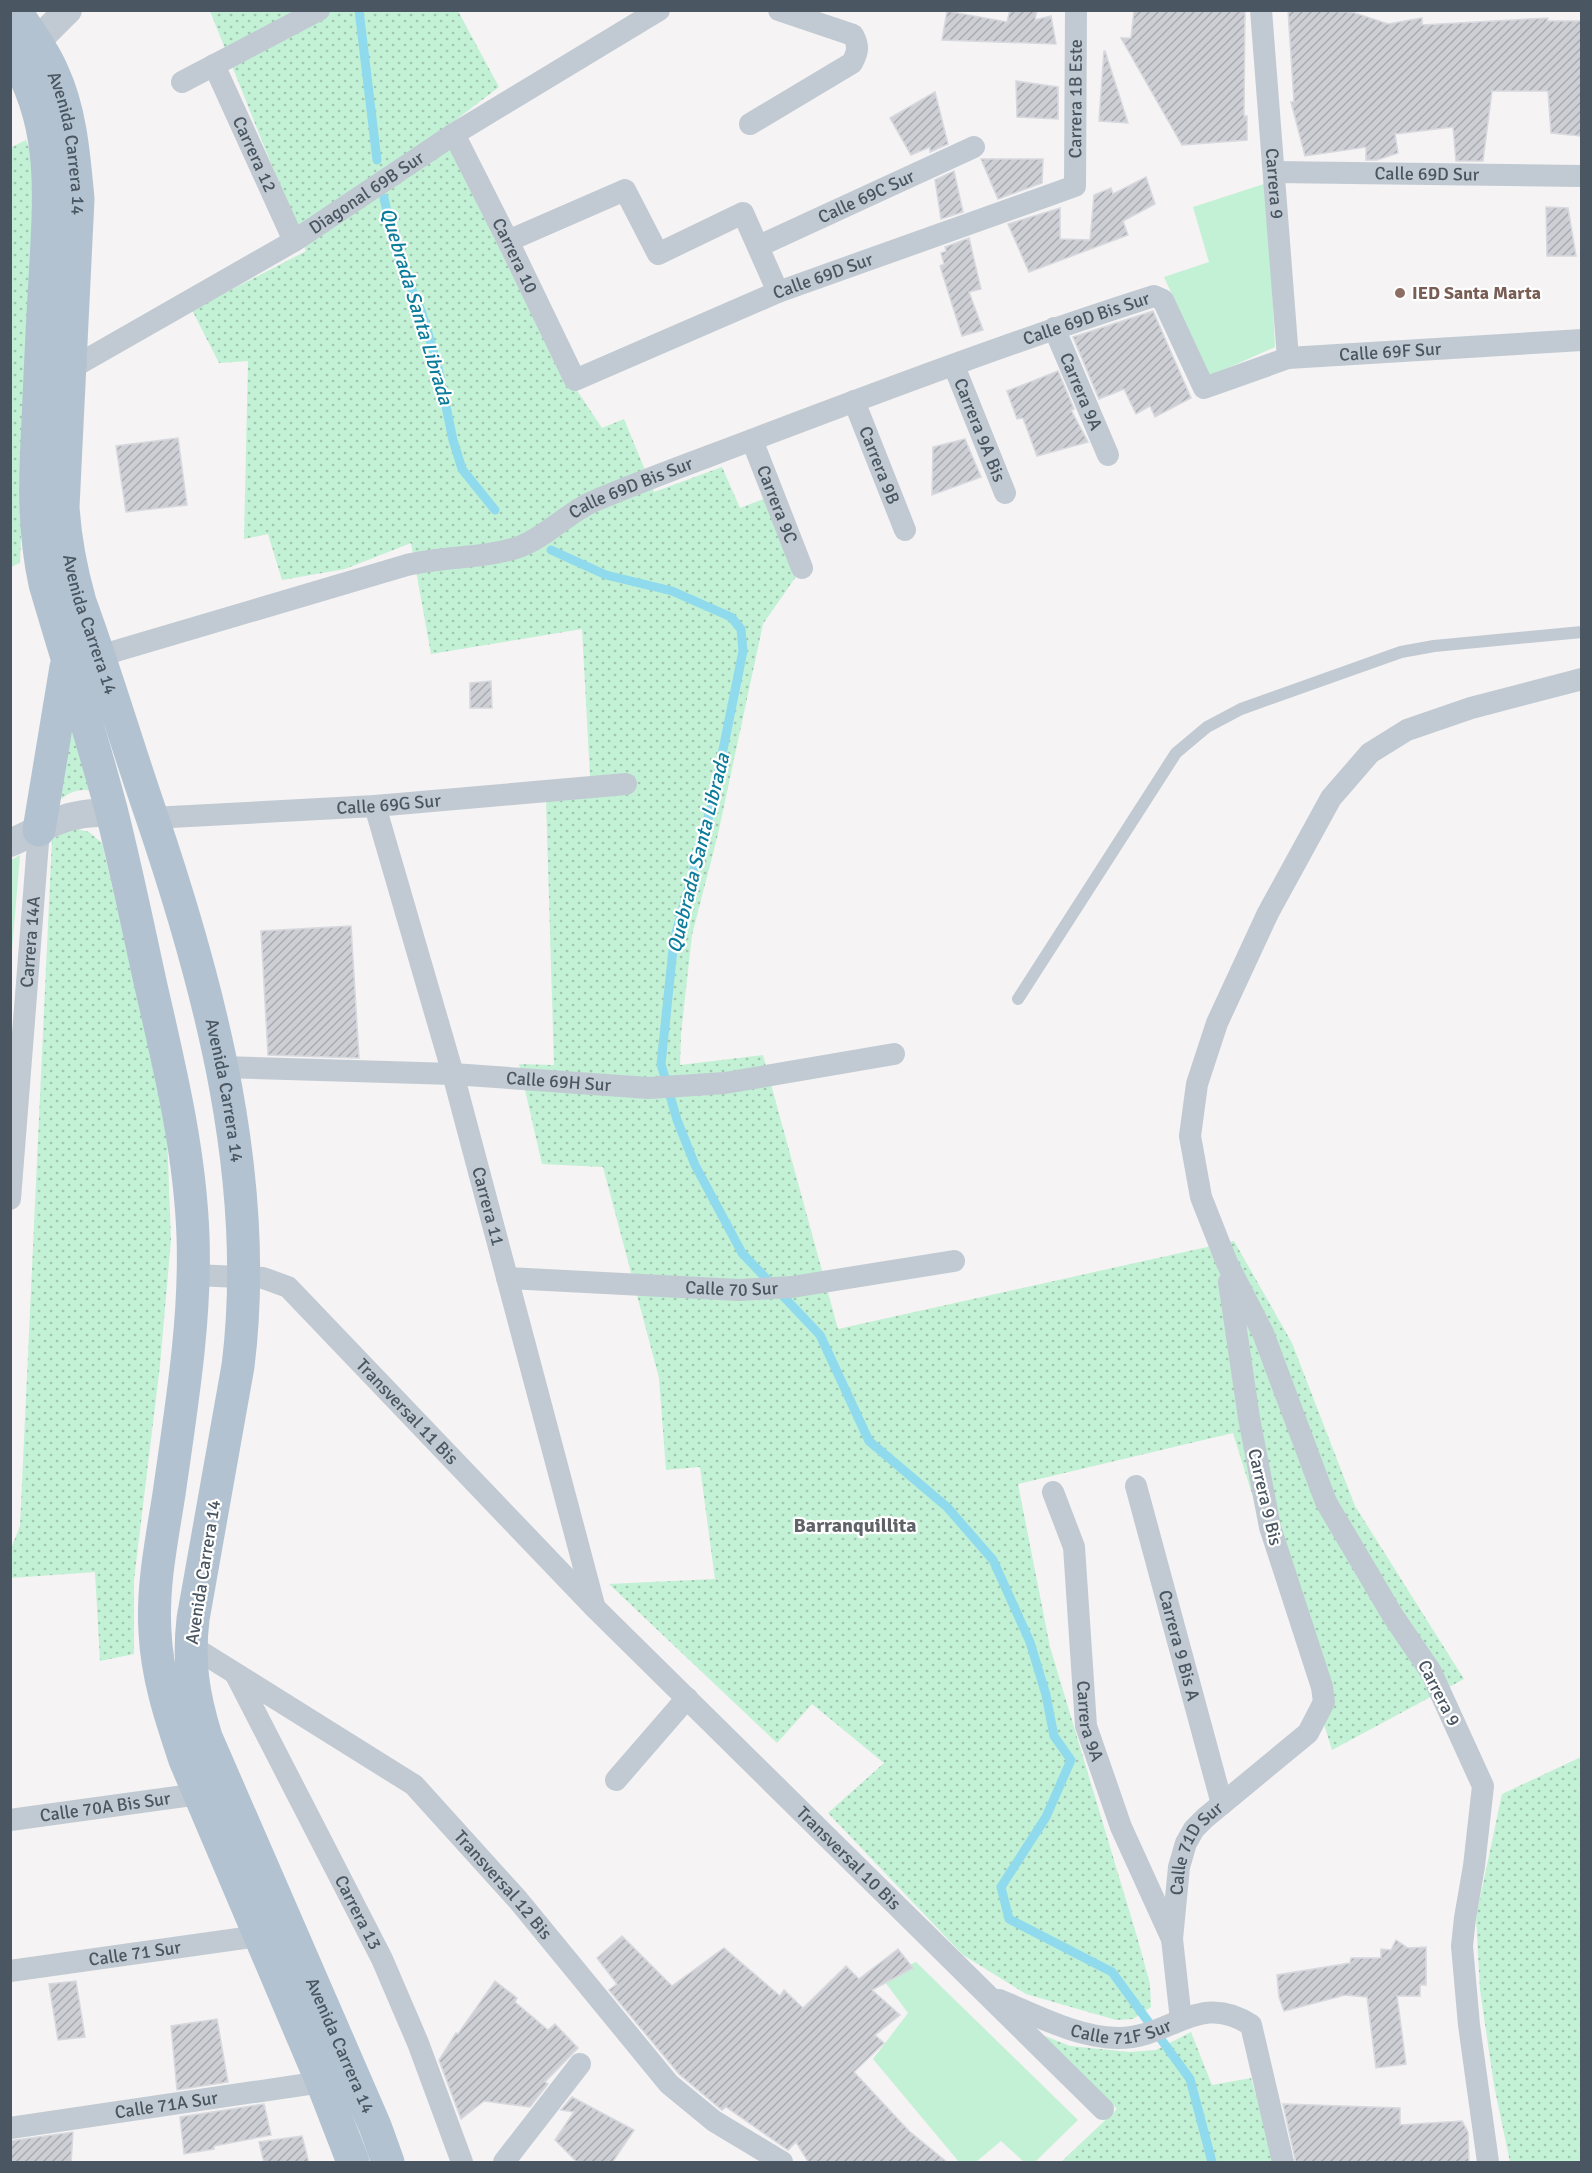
<svg xmlns="http://www.w3.org/2000/svg" width="1592" height="2173" font-family="Signika,sans-serif">
	<style>
		.grass { fill: url(#grass-dots) }
		.green { fill: #c3f1d5 }
		.lines { fill: none; stroke-linecap: round; stroke-linejoin: round }
		.stream { stroke: #90daee; stroke-width: 9 }
		.building { fill: url(#building-hatch); stroke: #d7d9de; stroke-width: 1.5 }
		.service { stroke: #c1cad2; stroke-width: 12 }
		.minor { stroke: #c1cad2; stroke-width: 22 }
		.tertiary { stroke: #c1cad2; stroke-width: 28 }
		.primary { stroke: #b3c2d1; stroke-width: 33 }
		.education-dot { fill: #8d6e63; stroke: #fff; stroke-width: 2 }
		.labels { text-anchor: middle; stroke-width: 4.5; stroke-linejoin: round; paint-order: stroke }
		.street-label { font-size: 18px; fill: #4a5661; stroke: #fff }
		.education-label { font-size: 18px; font-weight: bold; fill: #785e54; stroke: #fff; text-anchor: start }
		.water-label { font-size: 20px; font-style: italic; fill: #0c7c9b; stroke: #fff }
		.neighbourhood-label { font-size: 20px; font-weight: bold; fill: #5f6368; stroke: #fff }
	</style>
	<defs>
		<pattern id="grass-dots" width="8" height="8" patternUnits="userSpaceOnUse" patternTransform="scale(1.5)"><rect width="8" height="8" fill="#c3f1d5"/><path d="M2 2h.1M6 6h.1" fill="none" stroke="#a0c6b0" stroke-width="1.8" stroke-linecap="round"/></pattern>
		<pattern id="building-hatch" width="6" height="6" patternUnits="userSpaceOnUse" patternTransform="scale(1.5)"><rect width="6" height="6" fill="#cdcfd5"/><path d="M-1 1l2-2M0 6l6-6M5 7l2-2" fill="none" stroke="#a8abb0"/></pattern>
	</defs>
	<rect width="100%" height="100%" fill="#f5f3f3"/>
	<!-- grass -->
	<g class="grass">
		<path d="M210 11H458L499 87 444 129 572 383 602 428 624 419 654 492 722 467 740 508 774 495 802 568 763 624 718 834 692 935 681 1034 680 1065 763 1055 838 1329 1234 1241 1292 1343 1355 1506 1464 1679 1332 1750 1233 1433 1018 1484 1050 1647 1138 1940 1150 1984 1151 2007 1133 2019 1116 2020 1026 1994 963 1955 828 1813 884 1763 812 1704 777 1743 609 1584 715 1579 700 1467 666 1470 659 1378 603 1167 542 1164 519 1064 554 1065 546 800 591 794 582 629 431 654 411 543 345 569 282 580 268 534 244 539 248 361 219 363 192 310 306 251Z"/>
		<path d="M26 140 36 167 20 563 11 567 10 148Z"/>
		<path d="M73 728 95 792C78 787 70 792 56 803Z"/>
		<path d="M74 828 89 832 102 843 152 1056 167 1134 171 1240 160 1365 134 1580V1654L100 1661 95 1572 11 1578V1549L20 1526 52 839Z"/>
		<path d="M1581 1757V2162H1510L1494 2085 1480 1990 1476 1917 1502 1794Z"/>
		<path d="M1191 2032 1212 2085 1251 2078 1275 2162H1061L1117 2109 1040 2034 1070 2046 1129 2052 1156 2050Z"/>
	</g>
	<!-- green -->
	<g class="green">
		<path d="M1267 183 1275 347 1210 376 1164 277 1209 262 1193 207Z"/>
		<path d="M20 855 11 962V860Z"/>
		<path d="M916 1962 1078 2120 1035 2162H1024L1001 2141 976 2162H959L873 2059 908 2013 882 1978Z"/>
	</g>
	<g class="lines">
		<!-- stream -->
		<g class="stream">
			<path d="M359 10 377 160"/>
			<path d="M384 198 396 252 422 313 437 363 453 440 462 469 495 510"/>
			<path d="M551 550 606 575 672 591 731 617 741 629 743 651 712 804 674 940 661 1064 677 1120 695 1165 742 1253 820 1335 869 1441 947 1507 993 1560 1030 1642 1046 1695 1054 1736 1071 1760 1046 1817 1001 1887 1009 1919 1112 1972 1190 2079 1212 2162"/>
		</g>
	</g>
	<!-- building -->
	<g class="building">
		<path d="M1010 10H1037L1035 20 1051 16 1056 44 942 40 947 11 1007 22Z"/>
		<path d="M1134 10H1245L1244 116H1247V140L1182 145 1121 38H1131Z"/>
		<path d="M1288 10 1352 12 1388 24 1422 18V25L1548 18 1547 21H1581V136L1551 133 1548 91H1492L1483 161H1456L1453 127 1395 134 1398 153 1377 160H1366V147L1305 156 1291 102H1294Z"/>
		<path d="M1104 51H1105L1128 123 1099 121Z"/>
		<path d="M1016 81 1058 87V119L1017 117Z"/>
		<path d="M935 92 948 144 930 152V147L911 155 890 118Z"/>
		<path d="M981 159H1043L1042 183 998 199Z"/>
		<path d="M954 171 963 212 941 219 935 180Z"/>
		<path d="M1146 177 1155 204 1123 221 1128 235 1029 272 1008 224 1060 208V239L1090 240 1094 195 1111 188 1113 194Z"/>
		<path d="M1546 207 1568 208 1576 256H1547Z"/>
		<path d="M969 238 981 289 969 292 983 330 962 336 940 266 944 264 941 253 946 251 945 247Z"/>
		<path d="M1153 311 1191 398 1155 417 1150 406 1136 414 1124 389 1099 399 1073 337Z"/>
		<path d="M1058 371 1074 409 1071 410 1088 442 1037 456 1023 418 1017 419 1007 391Z"/>
		<path d="M178 438 187 505 126 512 116 446Z"/>
		<path d="M965 439 981 477 932 495 933 447Z"/>
		<path d="M491 681 492 708H470V683Z"/>
		<path d="M351 926 359 1058 268 1055 261 931Z"/>
		<path d="M622 1936 672 1986 724 1948 780 1996 784 1990 803 2008 846 1966 859 1979 898 1949 913 1968 872 1990 900 2015 875 2035 884 2043 854 2072 909 2131 948 2163H809L796 2142 788 2150 726 2107 722 2110 679 2074 609 1990 617 1984 597 1958Z"/>
		<path d="M1396 1940 1408 1948 1426 1947V1985H1420V1996H1397L1406 2064 1376 2068 1367 1997 1345 1995 1284 2011 1279 1997 1277 1975 1350 1963 1351 1958H1381V1949L1391 1950Z"/>
		<path d="M76 1981 85 2037 58 2040 49 1984Z"/>
		<path d="M495 1981 517 1998 515 2002 548 2030 555 2024 578 2048 545 2082 548 2084 530 2107 484 2101 461 2119 439 2060 456 2033 458 2034Z"/>
		<path d="M217 2019 228 2082 177 2090 171 2026Z"/>
		<path d="M572 2097 634 2130 612 2163H578L555 2140 574 2112 561 2110Z"/>
		<path d="M264 2104 271 2135 214 2146V2149L184 2154 180 2117Z"/>
		<path d="M1283 2104 1400 2108V2125L1462 2121 1468 2132 1469 2163H1296Z"/>
		<path d="M73 2132 71 2163H10V2141Z"/>
		<path d="M302 2136 309 2163H264L259 2142Z"/>
	</g>
	<g class="lines">
		<!-- service -->
		<path class="service" d="M1018 999 1176 753 1207 727 1241 709 1401 652 1434 646 1582 632"/>
		<!-- minor -->
		<g class="minor">
			<path id="s1" d="M1261 10 1288 358"/>
			<path id="s2" d="M214 65 294 241"/>
			<path d="M182 82 319 10"/>
			<path d="M750 124 852 63C858 52 859 46 853 35L779 10"/>
			<path id="s3" d="M454 134 508 241 575 380 778 292 1075 186 1076 10"/>
			<path id="s4" d="M1274 172 1582 176"/>
			<path d="M508 241 625 190 658 254 743 213 778 292"/>
			<path id="s5" d="M759 246 974 147"/>
			<path id="s6" d="M1054 328 1108 455"/>
			<path id="s7" d="M954 366 1005 493"/>
			<path id="s8" d="M70 369 294 241 454 134 659 10"/>
			<path id="s9" d="M854 401 905 530"/>
			<path id="s10" d="M752 440 802 568"/>
			<path id="s11" d="M99 656 407 565C445 556 482 559 519 547 546 537 566 514 592 502 650 477 711 456 770 433 897 385 1025 337 1154 296L1163 300 1204 388 1288 358 1582 340"/>
			<path id="s12" d="M375 806 453 1074 594 1605"/>
			<path id="s13" d="M152 818 375 806 626 784"/>
			<path id="s14" d="M221 1067 453 1074 649 1088 725 1083 894 1054"/>
			<path id="s15" d="M10 1199 39 830"/>
			<path id="s16" d="M194 1275 263 1278 288 1287 594 1607 1103 2109"/>
			<path id="s17" d="M507 1278 739 1290 792 1287 954 1261"/>
			<path id="s18" d="M1136 1486 1222 1804"/>
			<path id="s19" d="M1053 1492 1074 1547 1086 1726 1121 1827 1172 1939"/>
			<path id="s20" d="M190 1645 414 1785 518 1900 669 2084 714 2121 782 2162"/>
			<path id="s21" d="M236 1675 382 1959 418 2043 462 2162"/>
			<path d="M616 1780 687 1698"/>
			<path id="s22" d="M10 1820 199 1794"/>
			<path id="s23" d="M10 1971 259 1936"/>
			<path id="s24" d="M999 2000C1036 2015 1076 2037 1117 2038 1170 2039 1199 1990 1251 2025L1283 2162"/>
			<path id="s25" d="M1181 2020 1172 1939 1179 1867 1186 1843 1194 1829 1205 1818 1308 1733 1324 1702 1322 1687 1270 1527 1249 1418 1229 1282"/>
			<path id="s26" d="M10 2128 322 2082"/>
			<path d="M504 2162 580 2064"/>
			<path d="M1488 2162 1469 2025 1462 1946 1465 1918 1474 1866 1483 1786 1431 1672 1393 1616 1326 1502 1263 1333 1227 1263 1201 1197 1190 1136 1197 1084 1217 1023 1268 913 1331 798 1370 753 1407 730 1471 708 1582 679"/>
		</g>
		<!-- tertiary -->
		<g class="tertiary">
			<path d="M20 58 68 10"/>
			<path d="M10 843C46 827 72 808 112 814"/>
		</g>
		<!-- primary -->
		<g class="primary">
			<path id="s27" d="M15 10C28 31 44 51 53 73 71 112 74 157 78 199L63 507C65 540 71 570 80 602 106 673 127 745 152 817 211 991 261 1182 238 1366L193 1619C188 1663 193 1694 206 1737L375 2126 388 2162"/>
			<path d="M10 50C58 121 49 199 45 280 42 327 40 374 38 421 35 476 33 529 45 584 67 659 91 734 111 809 126 868 138 927 151 986 170 1069 190 1151 193 1236 196 1321 181 1409 169 1494 162 1539 152 1586 155 1632 157 1677 171 1718 185 1760L322 2082 353 2162"/>
			<path d="M39 830 66 667"/>
		</g>
	</g>
	<!-- markers -->
	<circle class="education-dot" cx="1400" cy="293" r="6"/>
	<g class="labels">
		<!-- street labels -->
		<g class="street-label">
			<text dy="6" stroke="none"><textPath href="#s3" startOffset="898">Carrera 1B Este</textPath></text>
			<text dy="6" stroke="none"><textPath href="#s27" startOffset="146">Avenida Carrera 14</textPath></text>
			<text dy="6" stroke="none"><textPath href="#s2" startOffset="98">Carrera 12</textPath></text>
			<text dy="6" stroke="none"><textPath href="#s4" startOffset="153">Calle 69D Sur</textPath></text>
			<text dy="6" stroke="none"><textPath href="#s1" startOffset="174">Carrera 9</textPath></text>
			<text dy="6" stroke="none"><textPath href="#s8" startOffset="345">Diagonal 69B Sur</textPath></text>
			<text dy="6" stroke="none"><textPath href="#s5" startOffset="118">Calle 69C Sur</textPath></text>
			<text dy="6" stroke="none"><textPath href="#s3" startOffset="136">Carrera 10</textPath></text>
			<text dy="6" stroke="none"><textPath href="#s3" startOffset="543">Calle 69D Sur</textPath></text>
			<text dy="6" stroke="none"><textPath href="#s11" startOffset="1048">Calle 69D Bis Sur</textPath></text>
			<text dy="6" stroke="none"><textPath href="#s11" startOffset="1418">Calle 69F Sur</textPath></text>
			<text dy="6" stroke="none"><textPath href="#s6" startOffset="69">Carrera 9A</textPath></text>
			<text dy="6" stroke="none"><textPath href="#s7" startOffset="69">Carrera 9A Bis</textPath></text>
			<text dy="6" stroke="none"><textPath href="#s9" startOffset="69">Carrera 9B</textPath></text>
			<text dy="6" stroke="none"><textPath href="#s11" startOffset="562">Calle 69D Bis Sur</textPath></text>
			<text dy="6" stroke="none"><textPath href="#s10" startOffset="69">Carrera 9C</textPath></text>
			<text dy="6" stroke="none"><textPath href="#s27" startOffset="632">Avenida Carrera 14</textPath></text>
			<text dy="6" stroke="none"><textPath href="#s13" startOffset="237">Calle 69G Sur</textPath></text>
			<text dy="6" stroke="none"><textPath href="#s15" startOffset="258">Carrera 14A</textPath></text>
			<text dy="6" stroke="none"><textPath href="#s14" startOffset="338">Calle 69H Sur</textPath></text>
			<text dy="6" stroke="none"><textPath href="#s27" startOffset="1118">Avenida Carrera 14</textPath></text>
			<text dy="6" stroke="none"><textPath href="#s12" startOffset="416">Carrera 11</textPath></text>
			<text dy="6" stroke="none"><textPath href="#s17" startOffset="225">Calle 70 Sur</textPath></text>
			<text dy="6" stroke="none"><textPath href="#s16" startOffset="268">Transversal 11 Bis</textPath></text>
			<text transform="translate(1265 1497) rotate(77)" y="6">Carrera 9 Bis</text>
			<text transform="translate(203 1572) rotate(-81)" y="6">Avenida Carrera 14</text>
			<text dy="6" stroke="none"><textPath href="#s18" startOffset="165">Carrera 9 Bis A</textPath></text>
			<text transform="translate(1439 1693) rotate(63)" y="6">Carrera 9</text>
			<text dy="6" stroke="none"><textPath href="#s19" startOffset="234">Carrera 9A</textPath></text>
			<text dy="6" stroke="none"><textPath href="#s22" startOffset="96">Calle 70A Bis Sur</textPath></text>
			<text dy="6" stroke="none"><textPath href="#s25" startOffset="178">Calle 71D Sur</textPath></text>
			<text dy="6" stroke="none"><textPath href="#s16" startOffset="896">Transversal 10 Bis</textPath></text>
			<text dy="6" stroke="none"><textPath href="#s20" startOffset="398">Transversal 12 Bis</textPath></text>
			<text dy="6" stroke="none"><textPath href="#s21" startOffset="267">Carrera 13</textPath></text>
			<text dy="6" stroke="none"><textPath href="#s23" startOffset="126">Calle 71 Sur</textPath></text>
			<text dy="6" stroke="none"><textPath href="#s24" startOffset="129">Calle 71F Sur</textPath></text>
			<text dy="6" stroke="none"><textPath href="#s27" startOffset="2108">Avenida Carrera 14</textPath></text>
			<text dy="6" stroke="none"><textPath href="#s26" startOffset="158">Calle 71A Sur</textPath></text>
		</g>
		<!-- education labels -->
		<g class="education-label">
			<text x="1412" y="299">IED Santa Marta</text>
		</g>
		<!-- water labels -->
		<g class="water-label">
			<text transform="translate(417 306) rotate(73)" y="7">Quebrada Santa Librada</text>
			<text transform="translate(698 853) rotate(-76)" y="7">Quebrada Santa Librada</text>
		</g>
		<!-- neighbourhood labels -->
		<g class="neighbourhood-label">
			<text x="855" y="1532">Barranquillita</text>
		</g>
	</g>
	<!-- border -->
	<rect width="1592" height="2173" fill="none" stroke="#4a5661" stroke-width="24"/>
</svg>
